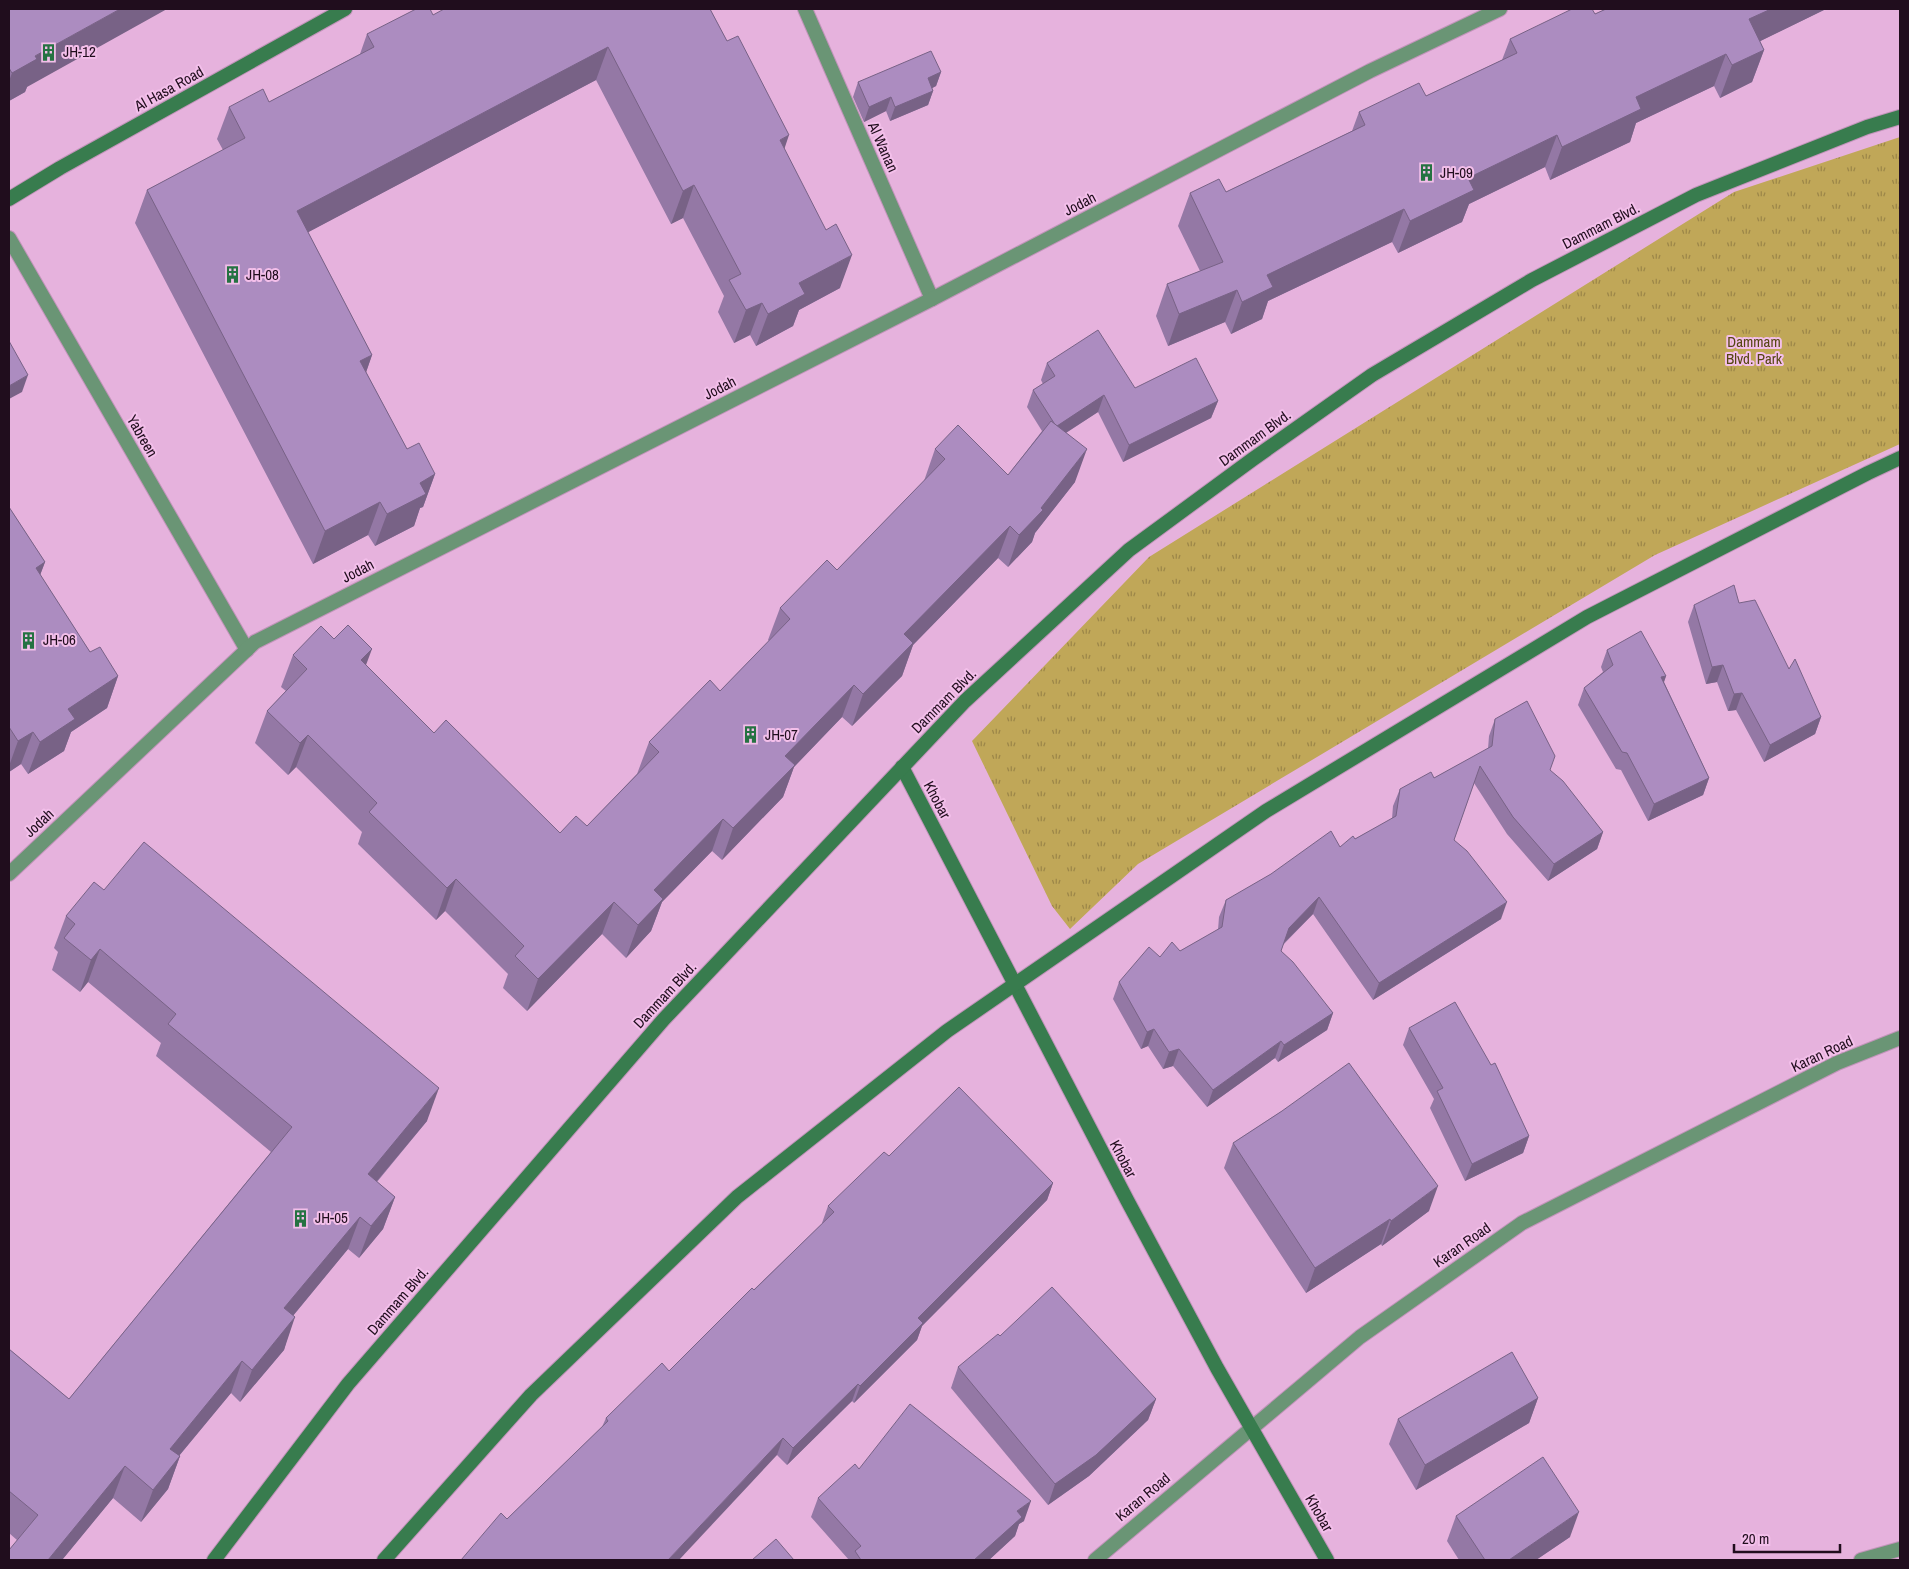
<svg xmlns="http://www.w3.org/2000/svg" width="1909" height="1569" font-family="'Archivo Narrow',sans-serif">
	<style>
		.park { fill: url(#park-tufts) }
		.lines { fill: none; stroke-linecap: round; stroke-linejoin: round }
		.minor-casing { stroke: #c294ba; stroke-width: 16 }
		.secondary-casing { stroke: #c294ba; stroke-width: 16 }
		.minor { stroke: #6a9575; stroke-width: 14 }
		.secondary { stroke: #387c4e; stroke-width: 14 }
		.wall { fill: #9478a5 }
		.shaded-wall { fill: #786286 }
		.building { fill: #ac8cc0; stroke: #786286 }
		.labels { text-anchor: middle; stroke-width: 4; stroke-linejoin: round; paint-order: stroke }
		.poi-label { font-size: 15px; fill: #200d1d; stroke: #f3bfea; text-anchor: start }
		.street-label { font-size: 15px; fill: #200d1d; stroke: #f3bfea }
		.park-label { font-size: 15px; fill: #554612; stroke: #f3bfea }
	</style>
	<defs>
		<pattern id="park-tufts" width="24" height="20" patternUnits="userSpaceOnUse" patternTransform="scale(1.25)"><rect width="24" height="20" fill="#c0a758"/><path d="M3 7l-1-3M5 7V3M7 7l1-3M15 17l-1-3M17 17v-4M19 17l1-3" fill="none" stroke="#9c8648"/></pattern>
	</defs>
	<rect width="100%" height="100%" fill="#e6b2dd"/>
	<!-- park -->
	<path class="park" d="M1900 137V444L1655 555 1138 864 1070 929 1052 906 972 741 1149 557 1734 192Z"/>
	<g class="lines">
		<defs>
			<g id="minor">
				<path d="M805 9 932 299"/>
				<path d="M9 238 247 650"/>
				<path d="M9 874 255 642 932 299 1370 71 1500 9"/>
				<path d="M1095 1560 1360 1337 1522 1223 1837 1063 1900 1038"/>
				<path d="M1861 1560 1900 1549"/>
			</g>
			<g id="secondary">
				<path d="M9 199 60 168 345 9"/>
				<path d="M902 767 1127 1200 1217 1368 1327 1560"/>
				<path d="M214 1560 348 1384 664 1019 965 701 1129 550 1253 459 1372 375 1532 280 1696 195 1867 127 1900 117"/>
				<path d="M384 1560 531 1395 737 1197 947 1031 1266 811 1587 617 1868 473 1900 458"/>
			</g>
		</defs>
		<!-- minor casing -->
		<use href="#minor" class="minor-casing"/>
		<!-- secondary casing -->
		<use href="#secondary" class="secondary-casing"/>
		<!-- minor -->
		<use href="#minor" class="minor"/>
		<!-- secondary -->
		<use href="#secondary" class="secondary"/>
	</g>
	<!-- wall -->
	<g class="wall">
		<path d="M9 9 27 87 25 92 9 101Z"/>
		<path d="M710 9 784 149 840 288 799 310 793 326 756 346 750 335 734 343 718 312 724 296 683 218 671 224 596 80 308 232 372 355 366 372 407 449 435 474 423 507 420 508 414 526 375 546 368 535 313 564 135 223 147 190 223 150 217 139 229 107 269 102 360 54 367 34 433 15Z"/>
		<path d="M1606 9H1826L1760 41 1764 50 1752 82 1720 98 1714 86 1636 123 1630 142 1550 180 1545 167 1469 204 1462 222 1398 253 1392 242 1268 301 1262 319 1231 334 1225 322 1168 346 1156 316 1167 284 1200 271 1178 226 1190 193 1226 192 1352 131 1359 112 1426 96 1502 60 1510 39 1595 14Z"/>
		<path d="M941 72 936 86 932 88 933 91 928 105 890 121 886 111 864 122 853 97 858 82Z"/>
		<path d="M1047 363 1135 388 1218 401 1211 418 1123 462 1098 412 1066 433 1075 482 1035 533 1032 542 1008 567 998 558 913 645 902 676 852 726 842 717 794 767 783 797 722 860 712 851 662 902 651 931 626 958 602 934 527 1011 503 988 508 974 445 911 436 920 358 844 362 832 296 767 288 775 255 743 267 711 286 691 281 687 293 655 334 639 366 665 434 733 560 833 587 826 637 774 649 742 720 691 769 641 768 640 780 608 837 570 924 481 935 449 1008 475 1042 431 1027 407 1033 390 1043 384 1041 380Z"/>
		<path d="M9 507 45 562 40 575 90 652 118 676 107 708 71 732 64 751 28 774 21 764 9 772Z"/>
		<path d="M1739 603 1789 669 1821 717 1815 734 1764 762 1736 710 1728 711 1717 682 1706 684 1688 622 1694 605Z"/>
		<path d="M1607 650 1666 676 1664 682 1709 778 1703 795 1648 821 1621 770 1616 769 1578 705 1584 688 1603 672 1601 667Z"/>
		<path d="M1495 719 1550 770 1603 832 1597 849 1548 881 1507 834 1474 783 1454 840 1501 919 1373 1000 1313 914 1283 945 1281 951 1333 1013 1327 1030 1278 1062 1275 1058 1207 1107 1173 1066 1163 1069 1148 1046 1141 1049 1113 999 1119 982 1160 957 1180 951 1218 930 1219 917 1226 900 1340 847 1392 819 1393 806 1400 789 1434 778 1488 749 1489 736Z"/>
		<path d="M104 890 427 1121 377 1182 395 1197 383 1229 359 1258 348 1249 293 1316 284 1350 240 1402 231 1393 179 1456H180L168 1489 141 1522 113 1498 62 1560H9L17 1540 9 1533V1349L69 1399 271 1152 156 1056 161 1043 88 982 80 992 52 970 58 952 54 948 66 916Z"/>
		<path d="M1409 1028 1529 1136 1523 1153 1465 1181 1430 1108 1434 1099 1403 1045Z"/>
		<path d="M1282 1111 1429 1211 1382 1246 1381 1244 1306 1293 1224 1168 1233 1143Z"/>
		<path d="M889 1156 1053 1183 1047 1200 922 1326 917 1340 854 1403 852 1401 787 1465 777 1455 507 1519 602 1427 606 1418 669 1371 823 1223H822L828 1206Z"/>
		<path d="M1000 1336 1156 1399 1148 1420 1089 1476 1048 1505 951 1388 958 1367Z"/>
		<path d="M1538 1398 1529 1423 1416 1490 1389 1444 1398 1419Z"/>
		<path d="M859 1469 1024 1521 1019 1524 1015 1536 989 1560H849L811 1517 818 1498Z"/>
		<path d="M1456 1516 1570 1537 1536 1560H1459L1447 1541Z"/>
	</g>
	<!-- shaded-wall -->
	<g class="shaded-wall">
		<path d="M120 9H167L27 87 25 92 9 101V81L12 73 35 56Z"/>
		<path d="M1771 9H1826L1738 52 1749 19Z"/>
		<path d="M608 47 596 80 286 244 297 211Z"/>
		<path d="M1764 50 1752 82 1720 98 1732 65Z"/>
		<path d="M1726 54 1714 86 1636 123 1630 142 1550 180 1562 147 1636 97Z"/>
		<path d="M941 72 936 86 923 93 928 78Z"/>
		<path d="M933 91 928 105 890 121 895 107Z"/>
		<path d="M891 97 886 111 864 122 869 107Z"/>
		<path d="M789 135 778 168 780 140Z"/>
		<path d="M1557 135 1545 167 1469 204 1462 222 1398 253 1410 221 1468 178Z"/>
		<path d="M694 185 683 218 671 224 683 191Z"/>
		<path d="M1404 209 1392 242 1268 301 1262 319 1231 334 1242 302 1267 275Z"/>
		<path d="M852 255 840 288 799 310 793 326 756 346 768 314 799 283Z"/>
		<path d="M1237 290 1225 322 1168 346 1179 314Z"/>
		<path d="M762 303 750 335 734 343 746 310Z"/>
		<path d="M372 355 361 387 360 361Z"/>
		<path d="M28 375 22 392 9 399V386Z"/>
		<path d="M1104 395 1098 412 1050 443 1056 426Z"/>
		<path d="M1218 401 1211 418 1123 462 1129 445Z"/>
		<path d="M1087 449 1075 482 1035 533 1032 542 1008 567 1019 535Z"/>
		<path d="M435 474 423 507 420 508 414 526 375 546 387 514 420 483Z"/>
		<path d="M380 502 368 535 313 564 325 531Z"/>
		<path d="M1010 526 998 558 913 645 902 676 852 726 863 694 904 634Z"/>
		<path d="M45 562 33 594 36 568Z"/>
		<path d="M372 649 360 681 361 660Z"/>
		<path d="M1723 665 1717 682 1706 684 1712 667Z"/>
		<path d="M118 676 107 708 71 732 64 751 28 774 40 742 68 709Z"/>
		<path d="M1666 676 1660 693 1661 677Z"/>
		<path d="M854 685 842 717 794 767 783 797 722 860 733 828 785 756Z"/>
		<path d="M1742 693 1736 710 1728 711 1734 694Z"/>
		<path d="M1821 717 1815 734 1764 762 1770 745Z"/>
		<path d="M33 732 21 764 9 772V766L18 741Z"/>
		<path d="M308 735 296 767 288 775 300 743Z"/>
		<path d="M1709 778 1703 795 1648 821 1654 804Z"/>
		<path d="M723 819 712 851 662 902 651 931 626 958 638 925 654 890Z"/>
		<path d="M1603 832 1597 849 1548 881 1554 864Z"/>
		<path d="M456 879 445 911 436 920 447 888Z"/>
		<path d="M1319 897 1313 914 1282 945 1289 928Z"/>
		<path d="M614 902 602 934 527 1011 538 979Z"/>
		<path d="M1507 902 1501 919 1373 1000 1379 983Z"/>
		<path d="M100 949 88 982 80 992 91 960Z"/>
		<path d="M1333 1013 1327 1030 1278 1062 1284 1045Z"/>
		<path d="M1154 1029 1148 1046 1141 1049 1147 1032Z"/>
		<path d="M1281 1041 1275 1058 1207 1107 1213 1090Z"/>
		<path d="M1179 1049 1173 1066 1163 1069 1169 1052Z"/>
		<path d="M439 1088 427 1121 356 1206 368 1174Z"/>
		<path d="M1529 1136 1523 1153 1465 1181 1472 1164Z"/>
		<path d="M1053 1183 1047 1200 922 1326 917 1340 854 1403 860 1386 918 1318Z"/>
		<path d="M1438 1186 1429 1211 1382 1246 1391 1221Z"/>
		<path d="M395 1197 383 1229 359 1258 371 1226Z"/>
		<path d="M360 1217 348 1249 272 1341 284 1308Z"/>
		<path d="M1390 1219 1381 1244 1306 1293 1315 1268Z"/>
		<path d="M295 1317 284 1350 240 1402 252 1370Z"/>
		<path d="M242 1361 231 1393 158 1481 170 1449Z"/>
		<path d="M858 1384 852 1401 787 1465 793 1448Z"/>
		<path d="M1538 1398 1529 1423 1416 1490 1425 1465Z"/>
		<path d="M1156 1399 1148 1420 1089 1476 1048 1505 1055 1484Z"/>
		<path d="M783 1438 777 1455 679 1560H668Z"/>
		<path d="M180 1456 168 1489 141 1522 153 1490Z"/>
		<path d="M125 1466 113 1498 62 1560H48Z"/>
		<path d="M1031 1501 1024 1521 1019 1524 1015 1536 989 1560H974L1017 1511Z"/>
		<path d="M1579 1512 1570 1537 1536 1560H1509Z"/>
	</g>
	<!-- building -->
	<g class="building">
		<path d="M9 9H120L35 56 37 59 12 73 9 68Z"/>
		<path d="M416 9H430L433 15 444 9H710L727 41 738 36 789 135 780 140 826 230 836 224 852 255 799 283 805 294 768 314 762 303 746 310 729 280 741 274 694 185 683 191 608 47 297 211 372 355 360 361 407 449 419 443 435 474 420 483 426 494 387 514 380 502 325 531 147 190 245 138 229 107 263 89 269 102 374 47 367 34Z"/>
		<path d="M1572 9H1592L1595 14 1606 9H1771L1749 19 1764 50 1732 65 1726 54 1636 97 1641 109 1562 147 1557 135 1468 178 1474 190 1410 221 1404 209 1267 275 1273 287 1242 302 1237 290 1179 314 1167 284 1223 262 1190 193 1219 179 1226 192 1365 125 1359 112 1419 83 1426 96 1517 53 1510 39Z"/>
		<path d="M931 51 941 72 928 78 933 91 895 107 891 97 869 107 858 82Z"/>
		<path d="M1098 330 1135 388 1196 358 1218 401 1129 445 1104 395 1057 426 1054 423 1033 390 1055 376 1047 363Z"/>
		<path d="M9 341 28 375 9 386Z"/>
		<path d="M1051 421 1087 449 1041 508 1043 510 1019 535 1010 526 904 634 913 643 863 694 854 685 785 756 795 765 733 828 723 819 654 890 663 899 638 925 614 902 538 979 515 956 524 946 456 879 447 888 369 812 377 803 308 735 300 743 267 711 307 669 293 655 321 626 334 639 348 625 372 649 361 660 434 733 446 720 560 833 576 816 587 826 659 752 649 742 710 680 720 691 790 619 780 608 827 560 837 570 945 459 935 449 958 425 1008 475Z"/>
		<path d="M9 507 45 562 36 568 90 652 100 647 118 676 68 709 75 719 40 742 33 732 18 741 9 727Z"/>
		<path d="M1734 585 1739 603 1755 600 1789 669 1795 659 1821 717 1770 745 1742 693 1734 694 1723 665 1712 667 1694 605Z"/>
		<path d="M1641 631 1666 676 1661 677 1709 778 1654 804 1627 753 1622 752 1584 688 1613 665 1607 650Z"/>
		<path d="M1527 701 1555 756 1550 770 1563 781 1603 832 1554 864 1513 817 1480 766 1454 840 1467 851 1507 902 1379 983 1319 897 1289 928 1281 951 1293 962 1333 1013 1284 1045 1281 1041 1213 1090 1179 1049 1169 1052 1154 1029 1147 1032 1119 982 1149 947 1160 957 1172 942 1180 951 1222 927 1226 900 1271 874 1331 831 1340 847 1353 836 1355 839 1396 816 1400 789 1431 772 1434 778 1492 746 1495 719Z"/>
		<path d="M144 842 439 1088 368 1174 395 1197 371 1226 360 1217 284 1308 295 1317 252 1370 242 1361 170 1449 180 1456 153 1490 125 1466 48 1560H9V1550L38 1515 9 1491V1349L69 1399 292 1127 168 1024 176 1014 100 949 91 960 64 938 75 924 66 916 94 882 104 890Z"/>
		<path d="M1455 1002 1491 1065 1495 1063 1529 1136 1472 1164 1437 1091 1443 1088 1409 1028Z"/>
		<path d="M1349 1063 1438 1186 1391 1221 1390 1219 1315 1268 1233 1143 1282 1111Z"/>
		<path d="M959 1087 1053 1183 918 1318 923 1323 860 1386 858 1384 793 1448 783 1438 668 1560H461L501 1513 507 1519 608 1421 606 1418 662 1363 669 1371 752 1288 754 1290 834 1212 828 1206 884 1152 889 1156Z"/>
		<path d="M1052 1287 1156 1399 1096 1455 1055 1484 958 1367 998 1334 1000 1336Z"/>
		<path d="M1512 1352 1538 1398 1425 1465 1398 1419Z"/>
		<path d="M910 1404 1031 1501 1017 1511 1022 1517 974 1560H861L855 1551 861 1546 818 1498 855 1464 859 1469Z"/>
		<path d="M1543 1457 1579 1512 1509 1560H1485L1456 1516Z"/>
		<path d="M776 1539 794 1560H752Z"/>
	</g>
	<!-- icons -->
	<defs>
		<symbol id="building-bare" viewBox="-9 -9 18 18"><path d="M-4-6H4V6H1V3H-1V6H-4ZM-2.5-4.3h1.7v1.8h-1.7ZM.8-4.3h1.7v1.8H.8ZM-2.5-1h1.7V.8h-1.7ZM.8-1h1.7V.8H.8Z" fill="#257242" stroke="#f3bfea" stroke-width="2.5" paint-order="stroke"/></symbol>
	</defs>
	<g fill-rule="evenodd">
		<use href="#building-bare" x="36" y="40" width="25" height="25"/>
		<use href="#building-bare" x="1414" y="160" width="25" height="25"/>
		<use href="#building-bare" x="220" y="262" width="25" height="25"/>
		<use href="#building-bare" x="16" y="628" width="25" height="25"/>
		<use href="#building-bare" x="738" y="722" width="25" height="25"/>
		<use href="#building-bare" x="288" y="1206" width="25" height="25"/>
	</g>
	<g class="labels">
		<!-- poi labels -->
		<g class="poi-label">
			<text x="63" y="57">JH-12</text>
			<text x="1440" y="178">JH-09</text>
			<text x="246" y="280">JH-08</text>
			<text x="43" y="645">JH-06</text>
			<text x="765" y="740">JH-07</text>
			<text x="315" y="1223">JH-05</text>
		</g>
		<!-- street labels -->
		<g class="street-label">
			<text transform="translate(169 89) rotate(-29)" y="5">Al Hasa Road</text>
			<text transform="translate(883 147) rotate(66)" y="5">Al Wanan</text>
			<text transform="translate(1080 204) rotate(-27)" y="5">Jodah</text>
			<text transform="translate(1601 226) rotate(-27)" y="5">Dammam Blvd.</text>
			<text transform="translate(720 388) rotate(-27)" y="5">Jodah</text>
			<text transform="translate(142 436) rotate(60)" y="5">Yabreen</text>
			<text transform="translate(1255 438) rotate(-36)" y="5">Dammam Blvd.</text>
			<text transform="translate(358 571) rotate(-27)" y="5">Jodah</text>
			<text transform="translate(944 701) rotate(-45)" y="5">Dammam Blvd.</text>
			<text transform="translate(937 800) rotate(62)" y="5">Khobar</text>
			<text transform="translate(39 823) rotate(-43)" y="5">Jodah</text>
			<text transform="translate(665 995) rotate(-47)" y="5">Dammam Blvd.</text>
			<text transform="translate(1822 1054) rotate(-25)" y="5">Karan Road</text>
			<text transform="translate(1123 1159) rotate(62)" y="5">Khobar</text>
			<text transform="translate(1462 1245) rotate(-35)" y="5">Karan Road</text>
			<text transform="translate(398 1301) rotate(-49)" y="5">Dammam Blvd.</text>
			<text transform="translate(1143 1497) rotate(-40)" y="5">Karan Road</text>
			<text transform="translate(1319 1513) rotate(60)" y="5">Khobar</text>
		</g>
		<!-- park labels -->
		<g class="park-label">
			<text x="1754" y="347">Dammam<tspan x="1754" dy="17">Blvd. Park</tspan></text>
		</g>
	</g>
	<!-- border -->
	<rect width="1909" height="1569" fill="none" stroke="#200d1d" stroke-width="20"/>
	<!-- scale -->
	<path d="M1734 1544v8h106v-8" fill="none" stroke="#200d1d" stroke-width="2.5"/>
	<text x="1742" y="1544" font-size="15" fill="#200d1d" stroke="#f3bfea" stroke-width="4" paint-order="stroke">20 m</text>
</svg>
